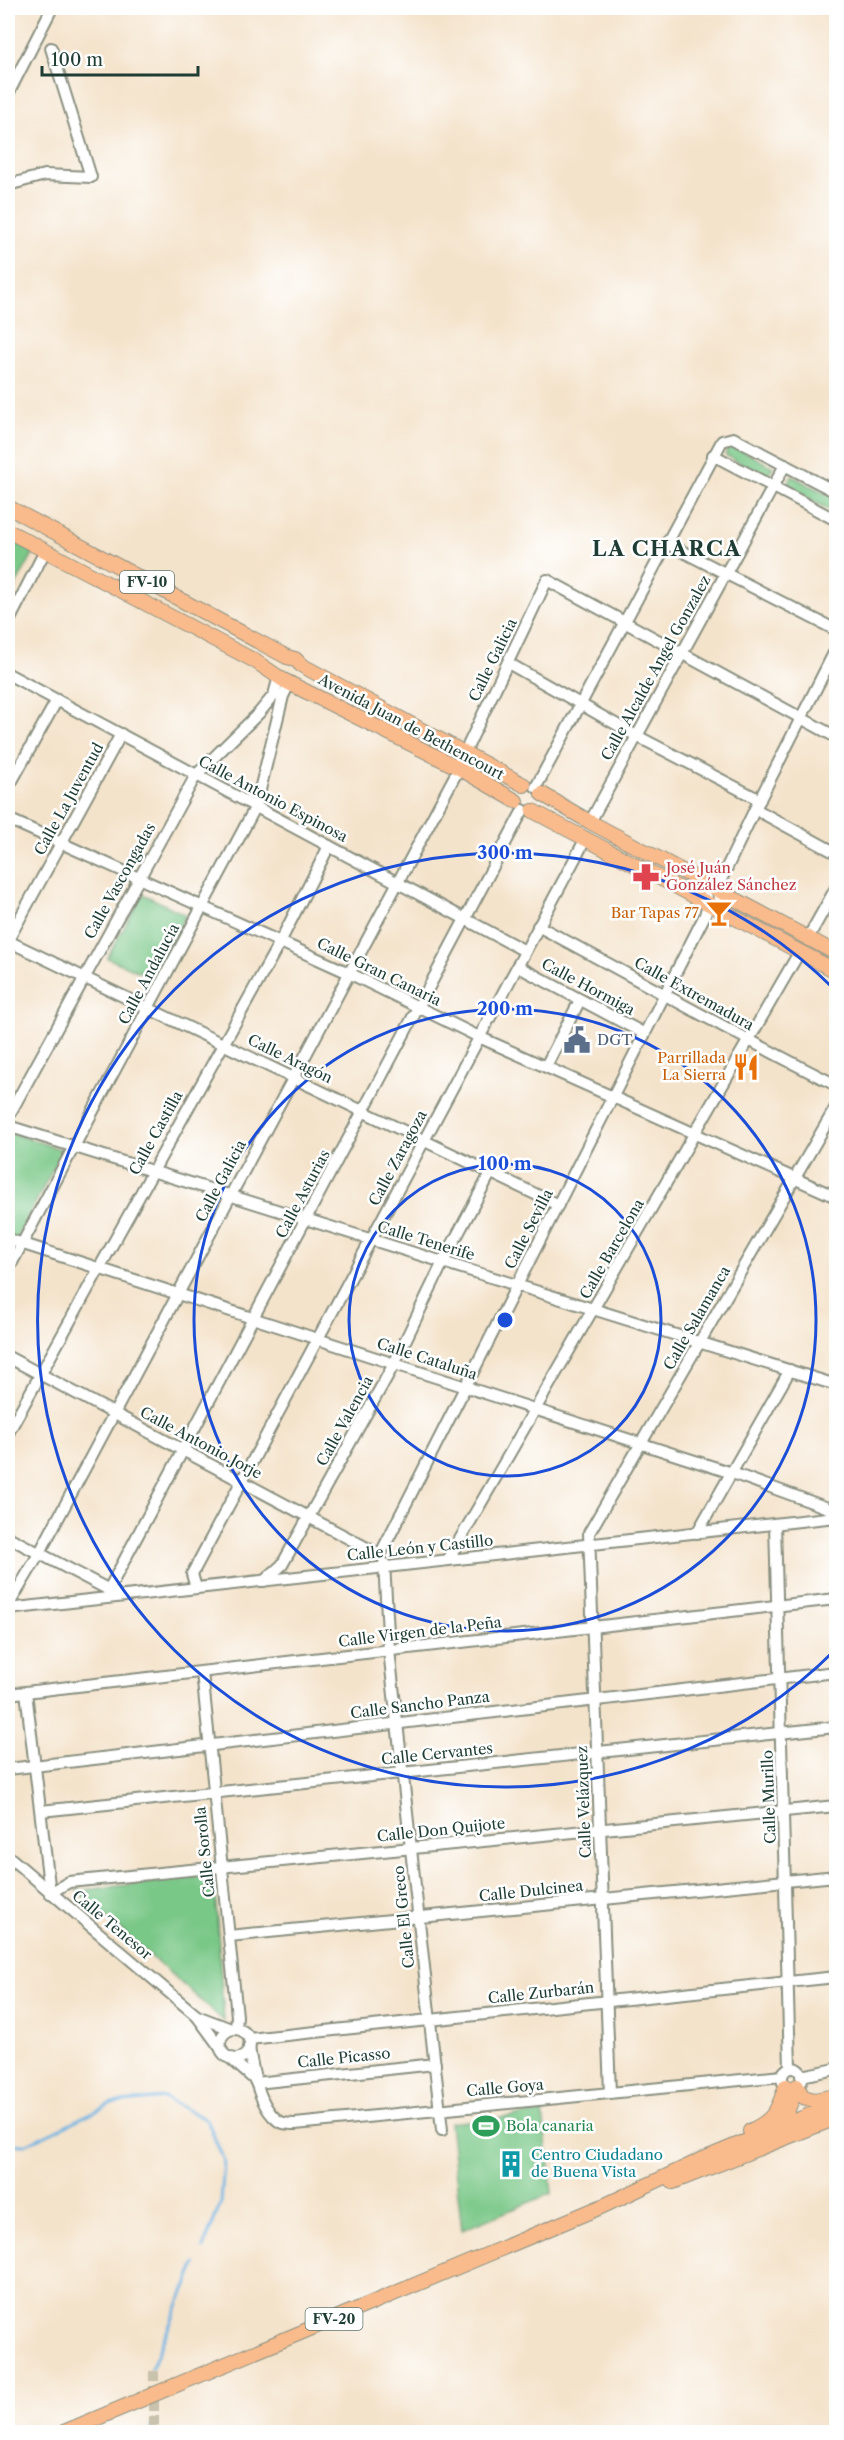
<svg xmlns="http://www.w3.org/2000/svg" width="844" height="2440" font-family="'Libre Caslon Text',serif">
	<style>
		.green { fill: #7ac888; stroke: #4c825e; stroke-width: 1.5 }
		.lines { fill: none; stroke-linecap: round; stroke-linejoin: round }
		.stream { stroke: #6cb2e2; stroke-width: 3 }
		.minor-tunnel { stroke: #c9c2ad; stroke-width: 10; stroke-dasharray: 10 5; stroke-linecap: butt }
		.minor-casing { stroke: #8a9080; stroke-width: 14 }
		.major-casing { stroke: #8a9080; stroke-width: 16 }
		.minor { stroke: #fff; stroke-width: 10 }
		.major { stroke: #fabb8c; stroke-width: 14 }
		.ring { fill: none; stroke: #1d4ed8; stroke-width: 3 }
		.labels { text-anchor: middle; stroke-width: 5; stroke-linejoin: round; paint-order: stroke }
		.shield { fill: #fff; stroke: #627771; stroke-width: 1.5 }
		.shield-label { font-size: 14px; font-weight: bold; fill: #1f3d34 }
		.street-label { font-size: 15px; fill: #1f3d34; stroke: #fff }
		.health-label { font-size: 15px; fill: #be3a42; stroke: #fff; text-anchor: start }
		.food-label { font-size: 15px; fill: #c56008; stroke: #fff; text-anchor: end }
		.service-label { font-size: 15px; fill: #4e5e75; stroke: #fff; text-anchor: start }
		.leisure-label { font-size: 15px; fill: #27864d; stroke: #fff; text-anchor: start }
		.culture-label { font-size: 15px; fill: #0d838f; stroke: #fff; text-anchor: start }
		.district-label { font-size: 21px; font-weight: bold; letter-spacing: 1.5px; fill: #1f3d34; stroke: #fff }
		.centre { fill: #1d4ed8; stroke: #fff; stroke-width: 3 }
		.ring-label { font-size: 18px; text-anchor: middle; font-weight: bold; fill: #1d4ed8; stroke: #fff; stroke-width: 5; stroke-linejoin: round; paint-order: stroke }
	</style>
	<rect width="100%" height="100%" fill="#fff"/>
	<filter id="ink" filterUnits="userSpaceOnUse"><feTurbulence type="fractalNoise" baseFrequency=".0167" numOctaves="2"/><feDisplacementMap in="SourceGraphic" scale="12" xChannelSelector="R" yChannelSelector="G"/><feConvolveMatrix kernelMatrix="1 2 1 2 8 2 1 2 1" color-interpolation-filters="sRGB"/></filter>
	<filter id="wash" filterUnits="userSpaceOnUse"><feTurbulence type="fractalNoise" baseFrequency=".008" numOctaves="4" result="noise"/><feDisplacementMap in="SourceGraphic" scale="24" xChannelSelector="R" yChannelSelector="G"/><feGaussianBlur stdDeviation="1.35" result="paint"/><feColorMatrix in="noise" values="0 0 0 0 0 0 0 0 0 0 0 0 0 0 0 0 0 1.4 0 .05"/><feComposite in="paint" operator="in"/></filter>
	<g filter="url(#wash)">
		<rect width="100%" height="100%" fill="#f4e3cb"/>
		<!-- green -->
		<g class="green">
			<path d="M730 444 773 467 767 477 725 455Z"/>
			<path d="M792 476 836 499V514L786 486Z"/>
			<path d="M8 538 34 552 8 599Z"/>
			<path d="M143 894 186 915 151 977 107 958Z"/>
			<path d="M8 1132 63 1150 10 1251 8 1250Z"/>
			<path d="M214 1874 224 2021 77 1891Z"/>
			<path d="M543 2113 552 2193 462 2230 450 2123Z"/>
		</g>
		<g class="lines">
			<!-- stream -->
			<g class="stream">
				<path d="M8 2144 25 2145 112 2103 164 2098 207 2120 224 2161 221 2203 203 2248"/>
				<path d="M151 2369 196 2264"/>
				<path d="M151 2426 152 2432"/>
			</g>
		</g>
	</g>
	<g filter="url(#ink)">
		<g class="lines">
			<!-- minor-tunnel -->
			<path class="minor-tunnel" d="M154 2426V2368"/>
			<defs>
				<g id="minor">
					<path d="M8 94 52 8"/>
					<path d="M8 185 45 175 91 177 51 48"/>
					<path d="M713 455 836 520"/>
					<path d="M666 543 836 630"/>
					<path d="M8 623 45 551"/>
					<path d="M508 663 635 735 760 800"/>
					<path d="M8 674 525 951"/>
					<path d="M465 752 547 580 836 737"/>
					<path d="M536 787 722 441 733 438 836 492"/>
					<path d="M8 788 57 700"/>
					<path d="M755 809 836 853"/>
					<path d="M8 819 349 973 479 1037 836 1197"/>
					<path d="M590 822 785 465"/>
					<path d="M721 909 717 888 755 809 836 649"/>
					<path d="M538 926C638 979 735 1035 836 1085"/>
					<path d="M808 938 836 888"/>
					<path d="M8 940 121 734"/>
					<path d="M8 941 558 1205"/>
					<path d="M517 966 645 1034"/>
					<path d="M546 1066 580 1000"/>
					<path d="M8 1117 196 775 259 713 274 695 279 676"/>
					<path d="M8 1126 836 1385"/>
					<path d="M8 1239 732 1473 836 1511"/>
					<path d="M8 1270 256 806 283 696 290 682"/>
					<path d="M8 1357 380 1555"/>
					<path d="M8 1433 280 942 329 846"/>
					<path d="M775 1524 790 2068"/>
					<path d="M697 1533 790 1370"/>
					<path d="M8 1537 115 1593"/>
					<path d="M380 1555 705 915 708 904 704 881"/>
					<path d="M448 1560 800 951"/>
					<path d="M384 1563 389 1650 442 2130"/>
					<path d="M264 1581 282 1565 394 1364 443 1262 491 1172"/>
					<path d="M196 1588 192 1574 586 838"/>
					<path d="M108 1591 523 810"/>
					<path d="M8 1606 39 1554 459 768"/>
					<path d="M8 1609 836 1517"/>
					<path d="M202 1672 237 2016 236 2029"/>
					<path d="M26 1692 50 1893 69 1882 836 1806"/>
					<path d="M8 1694 836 1599"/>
					<path d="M8 1769 836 1672"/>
					<path d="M41 1811 836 1727"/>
					<path d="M8 1856 197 2016 222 2050"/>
					<path d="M229 1936 836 1876"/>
					<path d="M197 2016 231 2029"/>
					<circle cx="235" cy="2044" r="15"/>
					<path d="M249 2039 836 1977"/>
					<path d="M249 2047C252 2068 259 2105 276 2119 281 2124 288 2124 295 2124L782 2076"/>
					<path d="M229 2057 255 2080"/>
					<circle cx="792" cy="2078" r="10"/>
					<path d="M801 2076 836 2069"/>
					<path d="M256 2083 435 2064"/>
					<path d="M610 2093 589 1533 836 1107"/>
				</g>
				<g id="major">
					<path d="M8 507 287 657 295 659 301 665 524 785"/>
					<path d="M8 531 255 661 283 680 459 768 516 801"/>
					<path d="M542 794 590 822 836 953"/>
					<path d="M533 811 834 970"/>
					<path d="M797 2086 803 2097 814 2100 836 2096"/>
					<path d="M750 2131C774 2120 778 2110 786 2086"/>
					<path d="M780 2131 792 2099 791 2088"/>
					<path d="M673 2182 836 2118"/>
					<path d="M64 2432 603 2206 701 2160 836 2104"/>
				</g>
			</defs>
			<!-- minor casing -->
			<use href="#minor" class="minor-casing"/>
			<!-- major casing -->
			<use href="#major" class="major-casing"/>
			<!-- minor -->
			<use href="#minor" class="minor"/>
			<!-- major -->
			<use href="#major" class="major"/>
		</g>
	</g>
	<!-- distance rings -->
	<g class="ring">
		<circle cx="505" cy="1320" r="156"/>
		<circle cx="505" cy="1320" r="311"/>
		<path d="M835 1650A467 467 0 1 1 835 990"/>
	</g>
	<!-- icons -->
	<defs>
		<symbol id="pharmacy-bare" viewBox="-9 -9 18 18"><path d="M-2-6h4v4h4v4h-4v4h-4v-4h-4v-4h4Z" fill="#e0444e" stroke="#fff" stroke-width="2.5" paint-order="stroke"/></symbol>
		<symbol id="bar-bare" viewBox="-9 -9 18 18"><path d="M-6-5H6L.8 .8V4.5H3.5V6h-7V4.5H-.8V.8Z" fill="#e8710a" stroke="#fff" stroke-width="2.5" paint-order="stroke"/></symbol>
		<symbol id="civic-bare" viewBox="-9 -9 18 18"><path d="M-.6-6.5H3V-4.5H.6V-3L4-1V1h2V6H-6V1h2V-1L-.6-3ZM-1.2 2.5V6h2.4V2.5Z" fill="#5c6f8a" stroke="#fff" stroke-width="2.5" paint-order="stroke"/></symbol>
		<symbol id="restaurant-bare" viewBox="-9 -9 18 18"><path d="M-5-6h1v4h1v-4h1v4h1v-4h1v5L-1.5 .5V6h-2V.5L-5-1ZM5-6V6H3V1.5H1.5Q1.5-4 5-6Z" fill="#e8710a" stroke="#fff" stroke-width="2.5" paint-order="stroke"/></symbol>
		<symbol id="stadium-bare" viewBox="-9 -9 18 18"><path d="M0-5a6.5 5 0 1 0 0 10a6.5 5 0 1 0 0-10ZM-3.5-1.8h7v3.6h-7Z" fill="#2e9e5b" stroke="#fff" stroke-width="2.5" paint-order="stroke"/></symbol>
		<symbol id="building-bare" viewBox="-9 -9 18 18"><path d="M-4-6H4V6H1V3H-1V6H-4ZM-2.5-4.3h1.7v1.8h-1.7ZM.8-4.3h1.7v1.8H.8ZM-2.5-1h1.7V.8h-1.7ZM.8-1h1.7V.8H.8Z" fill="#0f9aa8" stroke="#fff" stroke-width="2.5" paint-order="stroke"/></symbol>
	</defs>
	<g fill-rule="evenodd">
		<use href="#pharmacy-bare" x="627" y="858" width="38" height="38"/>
		<use href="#bar-bare" x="700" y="894" width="38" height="38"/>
		<use href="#civic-bare" x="558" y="1021" width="38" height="38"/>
		<use href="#restaurant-bare" x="727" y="1048" width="38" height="38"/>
		<use href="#stadium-bare" x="467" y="2107" width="38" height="38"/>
		<use href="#building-bare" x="492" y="2145" width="38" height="38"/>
	</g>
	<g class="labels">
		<!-- shield labels -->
		<g class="shield">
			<rect x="120" y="571" width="54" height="22" rx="4.5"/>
			<rect x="305.5" y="2308" width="57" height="22" rx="4.5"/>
		</g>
		<g class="shield-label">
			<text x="147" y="587">FV-10</text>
			<text x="334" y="2324">FV-20</text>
		</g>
		<!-- street labels -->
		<g class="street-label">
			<text transform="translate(493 660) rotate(-64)" y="5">Calle Galicia</text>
			<text transform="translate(656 668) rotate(-61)" y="5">Calle Alcalde Angel Gonzalez</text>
			<text transform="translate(411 727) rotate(28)" y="5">Avenida Juan de Bethencourt</text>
			<text transform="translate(69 799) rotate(-61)" y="5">Calle La Juventud</text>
			<text transform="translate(273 799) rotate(28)" y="5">Calle Antonio Espinosa</text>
			<text transform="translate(120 881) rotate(-61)" y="5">Calle Vascongadas</text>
			<text transform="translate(379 972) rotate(26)" y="5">Calle Gran Canaria</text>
			<text transform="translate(149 974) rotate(-62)" y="5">Calle Andalucía</text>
			<text transform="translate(588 987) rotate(28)" y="5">Calle Hormiga</text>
			<text transform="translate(694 994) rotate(29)" y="5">Calle Extremadura</text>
			<text transform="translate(290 1059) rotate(26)" y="5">Calle Aragón</text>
			<text transform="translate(156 1133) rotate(-61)" y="5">Calle Castilla</text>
			<text transform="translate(398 1158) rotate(-62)" y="5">Calle Zaragoza</text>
			<text transform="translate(221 1181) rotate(-62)" y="5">Calle Galicia</text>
			<text transform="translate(303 1194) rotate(-62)" y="5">Calle Asturias</text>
			<text transform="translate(529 1229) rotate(-63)" y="5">Calle Sevilla</text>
			<text transform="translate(426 1241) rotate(17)" y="5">Calle Tenerife</text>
			<text transform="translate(612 1249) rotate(-60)" y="5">Calle Barcelona</text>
			<text transform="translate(697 1318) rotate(-60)" y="5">Calle Salamanca</text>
			<text transform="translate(427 1359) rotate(18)" y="5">Calle Cataluña</text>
			<text transform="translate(345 1421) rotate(-61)" y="5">Calle Valencia</text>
			<text transform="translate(201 1443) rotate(28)" y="5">Calle Antonio Jorje</text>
			<text transform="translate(420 1548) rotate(-6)" y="5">Calle León y Castillo</text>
			<text transform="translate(420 1632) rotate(-7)" y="5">Calle Virgen de la Peña</text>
			<text transform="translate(420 1705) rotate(-7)" y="5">Calle Sancho Panza</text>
			<text transform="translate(437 1754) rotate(-6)" y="5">Calle Cervantes</text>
			<text transform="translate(769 1797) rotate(-92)" y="5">Calle Murillo</text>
			<text transform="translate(584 1802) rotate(-92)" y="5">Calle Velázquez</text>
			<text transform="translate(441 1830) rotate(-6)" y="5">Calle Don Quijote</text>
			<text transform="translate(205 1852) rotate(-96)" y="5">Calle Sorolla</text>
			<text transform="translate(531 1891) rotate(-6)" y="5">Calle Dulcinea</text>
			<text transform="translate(404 1917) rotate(-96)" y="5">Calle El Greco</text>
			<text transform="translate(112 1925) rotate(40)" y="5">Calle Tenesor</text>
			<text transform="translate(541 1993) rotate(-6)" y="5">Calle Zurbarán</text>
			<text transform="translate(344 2058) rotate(-6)" y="5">Calle Picasso</text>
			<text transform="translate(505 2088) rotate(-5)" y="5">Calle Goya</text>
		</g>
		<!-- health labels -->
		<g class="health-label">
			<text x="666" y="873">José Juán<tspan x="666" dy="17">González Sánchez</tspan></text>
		</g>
		<!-- food labels -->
		<g class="food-label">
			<text x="699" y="918">Bar Tapas 77</text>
			<text x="726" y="1063">Parrillada<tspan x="726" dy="17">La Sierra</tspan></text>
		</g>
		<!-- service labels -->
		<g class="service-label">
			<text x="597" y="1045">DGT</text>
		</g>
		<!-- leisure labels -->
		<g class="leisure-label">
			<text x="506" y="2131">Bola canaria</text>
		</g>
		<!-- culture labels -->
		<g class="culture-label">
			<text x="531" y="2160">Centro Ciudadano<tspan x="531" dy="17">de Buena Vista</tspan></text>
		</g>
		<!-- district labels -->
		<g class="district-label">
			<text x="667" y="556">LA CHARCA</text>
		</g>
	</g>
	<circle cx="505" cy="1320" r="9" class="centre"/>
	<g class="ring-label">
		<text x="505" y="859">300 m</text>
		<text x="505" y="1015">200 m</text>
		<text x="505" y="1170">100 m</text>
	</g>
	<!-- margin -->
	<rect width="844" height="2440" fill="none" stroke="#fff" stroke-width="30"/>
	<!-- scale -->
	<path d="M42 66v9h156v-9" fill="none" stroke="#1f3d34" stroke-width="3"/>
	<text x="51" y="66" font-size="18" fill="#1f3d34" stroke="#ffffff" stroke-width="4.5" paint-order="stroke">100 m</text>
</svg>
